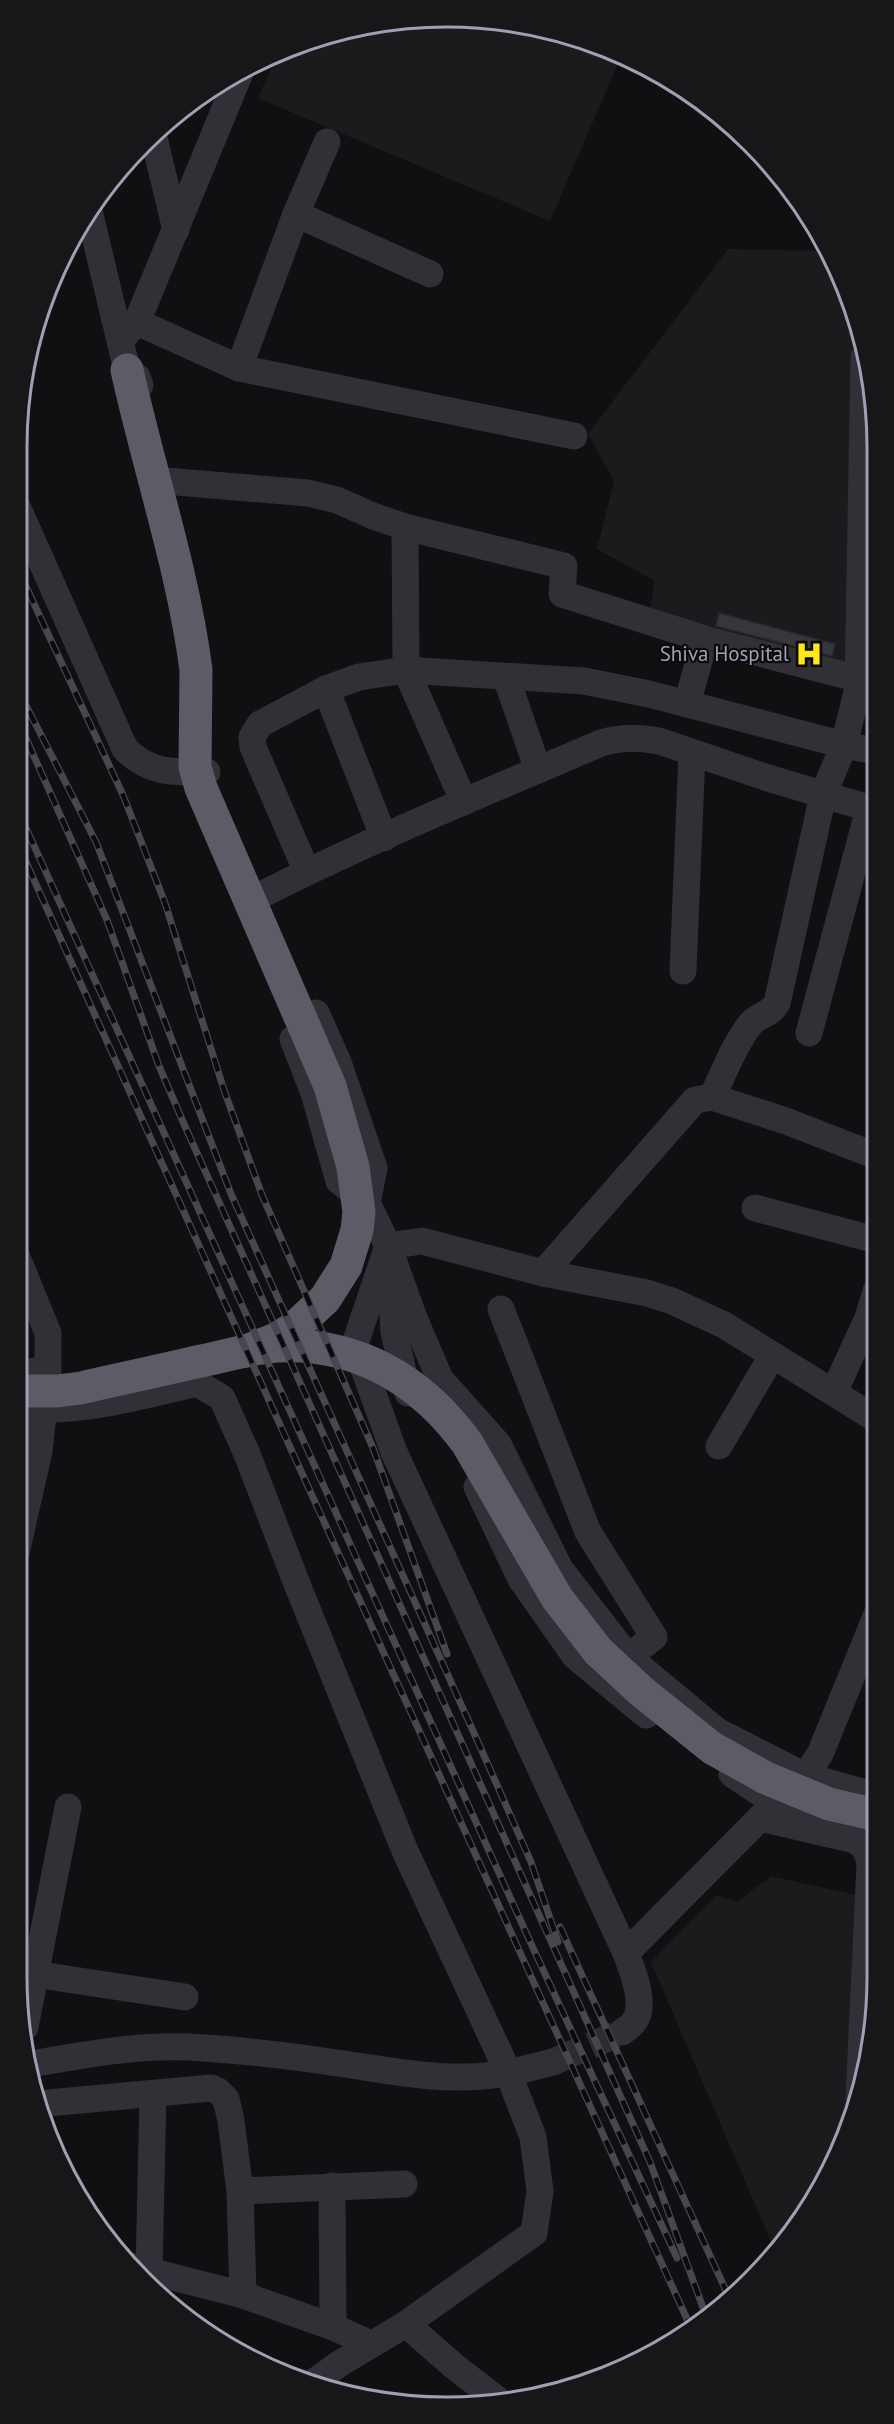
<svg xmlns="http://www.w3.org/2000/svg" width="894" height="2424" font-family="'PT Sans',sans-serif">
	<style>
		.built { fill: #1b1b1e }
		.building { fill: #37363c; stroke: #2a292d; stroke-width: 1.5 }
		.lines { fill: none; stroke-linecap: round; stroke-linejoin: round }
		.minor-tunnel { stroke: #2d2c31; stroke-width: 27; stroke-dasharray: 27 14; stroke-linecap: butt }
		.minor { stroke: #303036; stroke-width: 27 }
		.highway { stroke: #5c5c67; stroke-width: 33 }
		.rail-casing { stroke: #47474f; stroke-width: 7 }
		.rail { stroke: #0b0a0c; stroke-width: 4.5; stroke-dasharray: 14; stroke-linecap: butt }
		.labels { text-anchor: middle; stroke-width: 4.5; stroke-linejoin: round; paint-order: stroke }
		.poi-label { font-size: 21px; fill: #9fa0b3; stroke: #0b0a0c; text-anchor: end }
		.rim { fill: none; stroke: #9fa0b3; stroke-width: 3 }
	</style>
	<rect width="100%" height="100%" fill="#100f11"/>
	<!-- built -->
	<g class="built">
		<path d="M475 17 559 31 620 59 550 221 258 98 277 54 309 39 391 20Z"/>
		<path d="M728 249 830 251 833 257 856 332 853 664 650 610 655 581 597 549 614 481 588 434Z"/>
		<path d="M771 1876 860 1896 863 2089 833 2168 789 2239 775 2251 651 1962 716 1895 737 1902Z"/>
	</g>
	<!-- building -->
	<path class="building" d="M719 613 835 644 832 656 716 626Z"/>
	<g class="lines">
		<!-- minor-tunnel -->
		<path class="minor-tunnel" d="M553 2062 622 2032"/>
		<!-- minor -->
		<g class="minor">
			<path d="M153 134 176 230"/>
			<path d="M89 211 127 370 137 377 140 385"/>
			<path d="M296 214 430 274"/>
			<path d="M137 322 239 368 574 436"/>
			<path d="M125 335 137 322 241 70"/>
			<path d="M239 368 296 214 327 142"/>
			<path d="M165 481 308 493 337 500 373 516 405 527 564 566 562 594 705 639 859 679"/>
			<path d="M16 504 125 749C150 774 174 772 207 772"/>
			<path d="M405 527 406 670 464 802"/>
			<path d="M506 677 538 770"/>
			<path d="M326 689 384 838"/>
			<path d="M687 704 705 639"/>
			<path d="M307 872 253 747 252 737 260 724 326 689 359 677 406 670 584 681 649 694 844 745 875 751"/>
			<path d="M263 894C373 838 488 792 601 743 622 737 638 737 659 741L768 778 875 810"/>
			<path d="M683 971 692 753"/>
			<path d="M316 1013 338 1062 374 1168 367 1203"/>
			<path d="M809 1033 869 809"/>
			<path d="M293 1039 314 1093 339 1181 367 1203 388 1246 414 1318 440 1379 498 1444 560 1569 628 1657 717 1731 805 1776 877 1796"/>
			<path d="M712 1097C723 1075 734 1045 749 1026 757 1014 769 1017 777 1003L823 795 844 745 858 688 864 357"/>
			<path d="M755 1208 876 1240"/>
			<path d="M388 1246 355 1344 394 1452 626 1953C632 1970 648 2006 633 2023 630 2027 626 2029 622 2032"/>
			<path d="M388 1246 422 1241 543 1273 647 1293 672 1301 724 1325 876 1419"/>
			<path d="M16 1255 48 1333V1370L39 1451 16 1553"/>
			<path d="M543 1273 695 1100 712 1097 786 1121 876 1156"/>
			<path d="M391 1280 394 1332 408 1393"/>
			<path d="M501 1309 588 1532 654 1637 628 1657"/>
			<path d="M16 1373 48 1370"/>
			<path d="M834 1392 868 1318 876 1291"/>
			<path d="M16 1409C83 1413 133 1398 197 1383L222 1398 247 1454 297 1584 405 1851 508 2072 533 2137 540 2191 534 2233 406 2324 339 2364 310 2385"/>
			<path d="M719 1446 772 1356"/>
			<path d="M477 1487 521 1579 575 1656 646 1715"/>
			<path d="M732 1774 775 1803 834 1823 877 1831"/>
			<path d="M805 1776 820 1754 877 1614"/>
			<path d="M760 1818 855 1840C865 1847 868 1852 870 1864L859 2099"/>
			<path d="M626 1953 772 1806"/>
			<path d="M34 1974 185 1997"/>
			<path d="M25 2027 68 1807"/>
			<path d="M31 2064C88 2054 145 2043 204 2048 251 2051 298 2057 344 2064 385 2070 426 2078 467 2077 496 2077 525 2069 553 2062"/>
			<path d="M37 2104 211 2088 218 2091 226 2099 231 2121 240 2191 243 2295"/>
			<path d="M332 2186 333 2327"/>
			<path d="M240 2191 404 2184"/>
			<path d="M130 2266 243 2295 333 2327 371 2344"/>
			<path d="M149 2271 153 2094"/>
			<path d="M406 2324 455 2367 498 2400"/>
		</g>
		<!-- highway -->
		<g class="highway">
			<path d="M127 370C149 470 183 569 196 670L195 767 201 788 330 1086 353 1167 359 1212 357 1230 346 1266 325 1299 294 1328 276 1339 246 1351"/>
			<path d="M16 1391H57L81 1388C119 1379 158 1371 196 1362 223 1357 250 1348 277 1346 357 1342 421 1380 467 1443L557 1598 598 1651 641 1691 712 1748 766 1778 829 1804 877 1815"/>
		</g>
		<defs>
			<g id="rail">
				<path d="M16 565 123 795 165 903 224 1090 262 1195 373 1448 447 1654"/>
				<path d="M16 686 96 842 231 1194 478 1742 531 1862 558 1942"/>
				<path d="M16 716 107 920 159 1066 184 1124 650 2162 706 2316"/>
				<path d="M16 806 533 1948 677 2258"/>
				<path d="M16 840 290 1447 692 2330"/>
				<path d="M560 1927 728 2295"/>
			</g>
		</defs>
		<!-- rail casing -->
		<use href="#rail" class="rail-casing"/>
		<!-- rail -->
		<use href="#rail" class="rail"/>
	</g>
	<!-- icons -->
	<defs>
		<symbol id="hospital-bare" viewBox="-9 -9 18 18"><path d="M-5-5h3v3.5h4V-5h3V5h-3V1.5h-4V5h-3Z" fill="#ffe819" stroke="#0b0a0c" stroke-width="2.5" paint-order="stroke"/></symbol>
	</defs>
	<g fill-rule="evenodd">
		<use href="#hospital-bare" x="790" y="635" width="38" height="38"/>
	</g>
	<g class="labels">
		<!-- poi labels -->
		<g class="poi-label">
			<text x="789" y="661">Shiva Hospital</text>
		</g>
	</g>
	<!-- crop -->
	<path d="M0 0H894V2424H0ZM447 27H447A420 420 0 0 1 867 447V1977A420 420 0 0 1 447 2397H447A420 420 0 0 1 27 1977V447A420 420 0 0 1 447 27Z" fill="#171619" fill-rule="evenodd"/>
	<path class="rim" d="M447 27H447A420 420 0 0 1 867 447V1977A420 420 0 0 1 447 2397H447A420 420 0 0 1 27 1977V447A420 420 0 0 1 447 27Z"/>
</svg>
